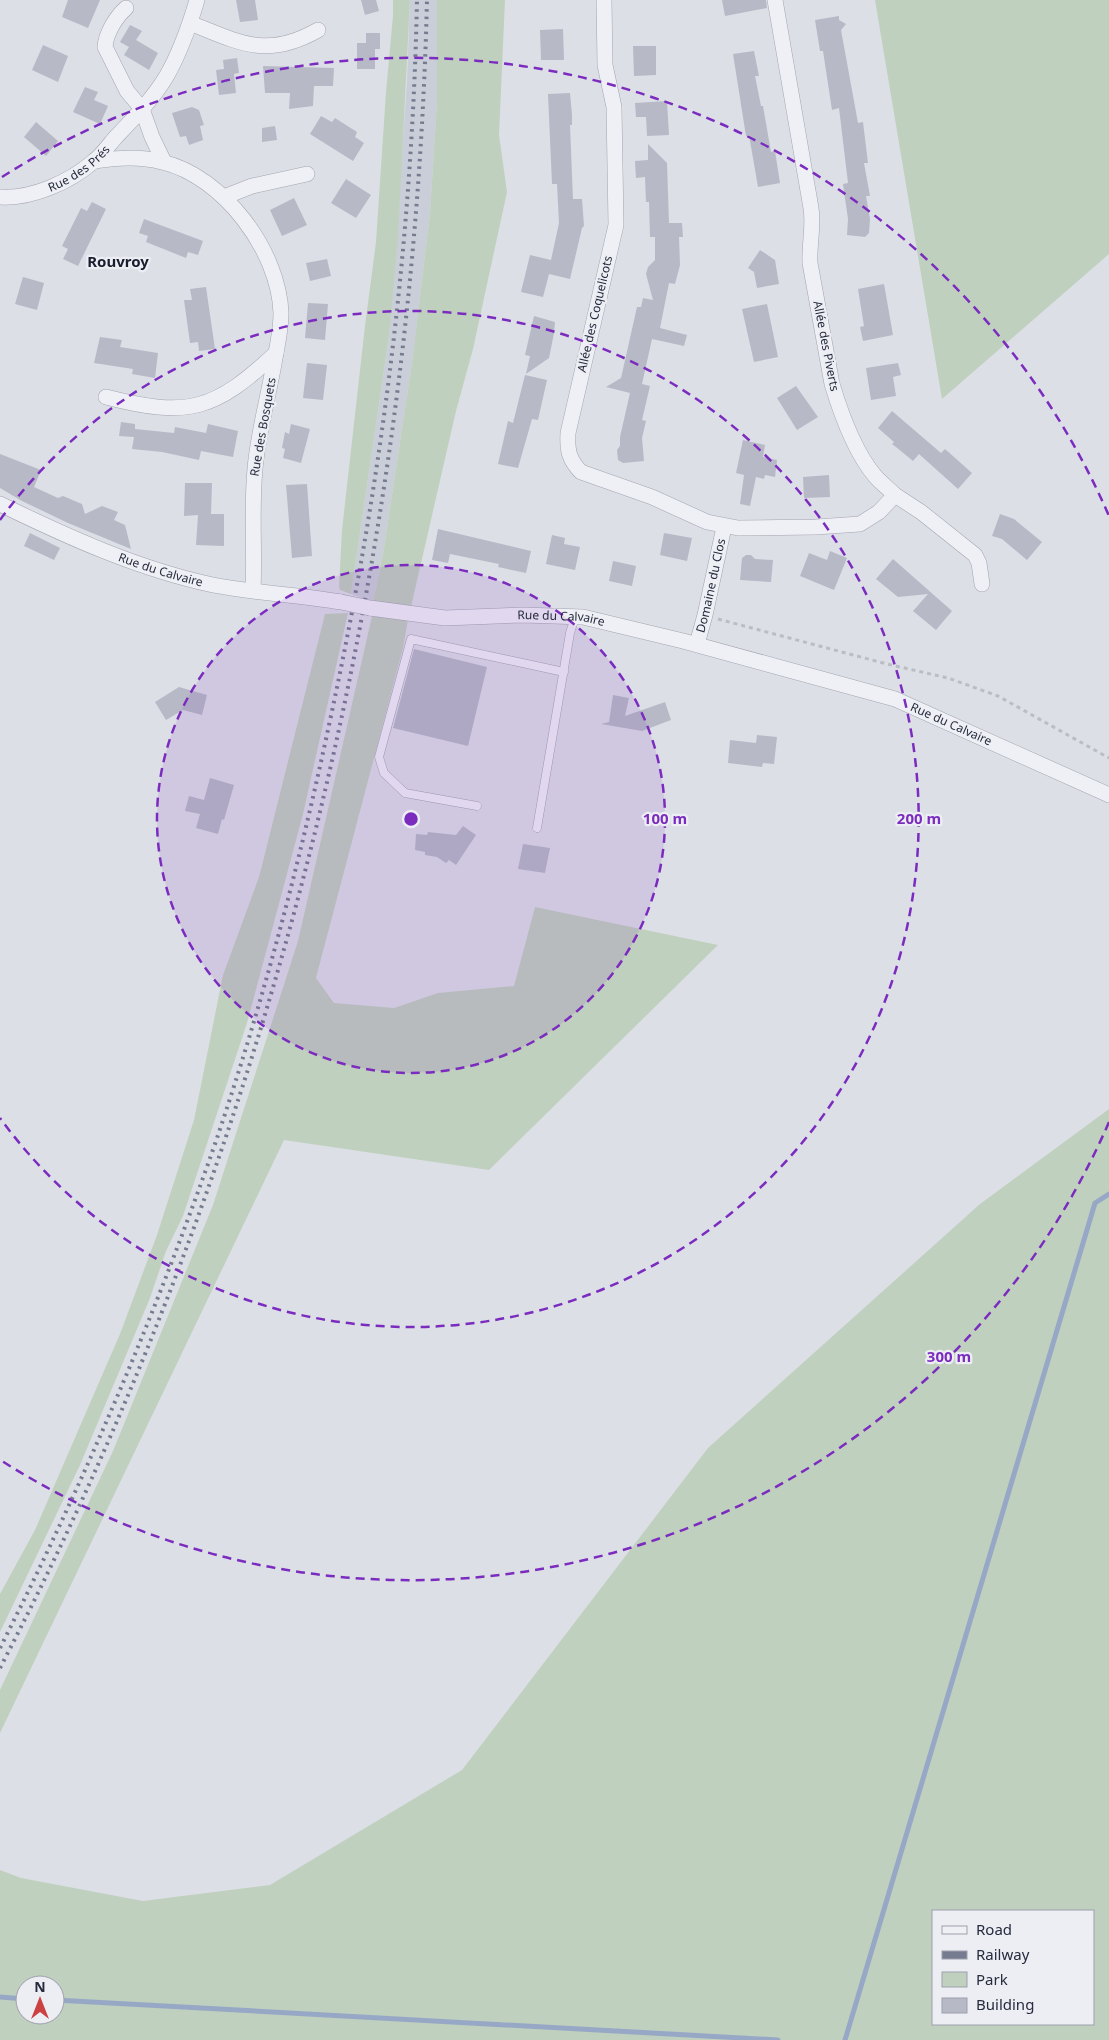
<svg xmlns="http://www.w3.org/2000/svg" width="1109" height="2040" font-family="'Noto Sans',sans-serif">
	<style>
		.built { fill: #caced8 }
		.green { fill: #c0d0be; fill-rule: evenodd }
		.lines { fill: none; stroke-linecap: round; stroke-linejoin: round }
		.stream { stroke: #97a8c7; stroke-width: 5 }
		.building { fill: #b7bac6 }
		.lane-casing { stroke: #a2a5b0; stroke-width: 9 }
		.street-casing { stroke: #a2a5b0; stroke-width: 16 }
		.path { stroke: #bbbdc5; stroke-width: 3; stroke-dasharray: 4 4; stroke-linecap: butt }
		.lane { stroke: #eff0f5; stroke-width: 8 }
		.street { stroke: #eff0f5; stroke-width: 15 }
		.rail { stroke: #767c90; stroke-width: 4; stroke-dasharray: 2.5 5; stroke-linecap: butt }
		.street-bridge-casing { stroke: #a2a5b0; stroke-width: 16; stroke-linecap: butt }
		.street-bridge { stroke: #eff0f5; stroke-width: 15 }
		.ring { fill: none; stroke: #7b2cbf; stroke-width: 2.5; stroke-dasharray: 9 6 }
		.labels { text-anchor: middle; stroke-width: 4.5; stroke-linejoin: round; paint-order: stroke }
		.street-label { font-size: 12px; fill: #262b3d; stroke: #eceef4 }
		.quarter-label { font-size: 15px; font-weight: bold; fill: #191d2d; stroke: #eceef4 }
		.centre { fill: #7b2cbf; stroke: #eceef4; stroke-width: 2.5 }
		.ring-label { font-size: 15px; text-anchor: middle; font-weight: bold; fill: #7b2cbf; stroke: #eceef4; stroke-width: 4.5; stroke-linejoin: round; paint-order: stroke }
	</style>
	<rect width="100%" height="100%" fill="#dcdfe6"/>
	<!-- built -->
	<path class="built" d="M410 0H437V100L430 213 412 363 383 554 373 602 351 594 389 336 407 82Z"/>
	<!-- green -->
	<g class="green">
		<path d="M393 0H410L398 237 389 336 351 594 340 590 339 587 342 530 365 326 376 242 386 92 393 16Z"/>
		<path d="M437 0H505L499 135 507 192 473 349 456 411 410 611 373 602 383 554 412 363 430 213 437 100Z"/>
		<path d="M875 0H1109V254L942 399Z"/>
		<path d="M348 613 303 814 247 1023 183 1216 166 1251 150 1298 80 1465 0 1632V1594L35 1530 120 1334 157 1235 194 1120 223 975 259 877 325 614Z"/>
		<path d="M372 616 408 620 403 648 316 978 334 1003 394 1008 438 993 514 986 535 907 718 945 489 1170 284 1140 0 1733V1690L113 1451 213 1205 298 941Z"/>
		<path d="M1109 1109V2040H0V1870L21 1878 143 1901 270 1885 462 1770 708 1448 980 1204ZM933 1911H1093V2024H933ZM25 1985H55V2015H25Z"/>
	</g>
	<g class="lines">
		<!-- stream -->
		<g class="stream">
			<path d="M0 1997 25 1999"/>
			<path d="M55 2000 778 2040"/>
			<path d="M845 2040 1095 1203 1109 1194"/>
		</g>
	</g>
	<!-- building -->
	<g class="building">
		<path d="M68 0H100L88 28 62 17Z"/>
		<path d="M236 0H255L258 20 240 22Z"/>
		<path d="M361 0H376L379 11 365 15Z"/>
		<path d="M722 0H766L767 8 725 16Z"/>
		<path d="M839 16V20L846 24 841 30 858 123 863 122 868 163H864L870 196H866L870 219 869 233 865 237 847 235 848 219 843 184 848 183 839 108 832 110 823 51H820L815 20Z"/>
		<path d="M130 25 142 31 136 40 158 53 149 70 124 55 129 47 120 42Z"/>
		<path d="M563 29 564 60H541L540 30Z"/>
		<path d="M366 33H380V49H375V69H357V43H366Z"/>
		<path d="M43 45 68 56 58 82 32 70Z"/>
		<path d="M633 46H656V75L634 76Z"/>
		<path d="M754 51 759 76H755L761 106H763L771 152 775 151 780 183 758 187 749 135 746 136 733 54Z"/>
		<path d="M237 58 239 73 234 74 236 93 219 95 216 70 224 69 223 60Z"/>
		<path d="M263 66 334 68 333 86H314L313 106 289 109 290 93H265Z"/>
		<path d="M85 87 98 92 94 100 108 106 100 124 73 112Z"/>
		<path d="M570 93 572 115V125H570L573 199H582L584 226 582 228 570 279 549 274 543 297 521 292 530 255 551 260 559 223 557 184H552L548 94Z"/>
		<path d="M667 101 669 135 647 136 646 117H636L635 103Z"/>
		<path d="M192 107 199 110 204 125 200 126 203 140 189 145 186 136 180 137 172 113Z"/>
		<path d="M321 116 332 122 335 118 357 132 355 137 364 143 353 161 310 134Z"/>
		<path d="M36 122 58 141 46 156 24 137Z"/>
		<path d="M275 126 277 140 262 142V128Z"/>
		<path d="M648 144 667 163 669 223H682L683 237H679L680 265 675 284 669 283 660 328 687 335 684 346 652 339 642 384 650 386 642 420 646 421 642 438 644 461 623 463 618 460 617 450 620 446V437L630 393 606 387 621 378 637 307H641L643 298 653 300 646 274 648 267 655 260V237H650L649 202H646L645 177 636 178 635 161 648 160Z"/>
		<path d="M346 179 371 195 356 218 331 203Z"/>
		<path d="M294 198 307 225 282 236 270 210Z"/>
		<path d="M92 202 106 209 78 266 63 259 68 249 62 246 81 208 87 211Z"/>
		<path d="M144 219 203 241 198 255 188 252 186 258 146 242 148 236 139 233Z"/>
		<path d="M760 250 775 260 779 284 757 288 754 272 748 268Z"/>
		<path d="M327 259 331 276 310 281 306 263Z"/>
		<path d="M23 277 44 283 37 310 15 304Z"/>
		<path d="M884 284 893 335 863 341 860 327 864 326 858 289Z"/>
		<path d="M206 287 215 349 199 351 198 342 190 343 184 300H192L190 289Z"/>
		<path d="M308 303 328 304 325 340 305 338Z"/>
		<path d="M767 304 778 357 754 362 742 309Z"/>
		<path d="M534 316 555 322 554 333 549 358 526 374 530 356 525 355Z"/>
		<path d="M100 337 122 340 120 347 158 353 155 378 132 374 133 369 94 363Z"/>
		<path d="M307 363 327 365 323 400 303 398Z"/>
		<path d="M898 363 901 375 893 377 896 396 871 400 866 368Z"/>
		<path d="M525 375 547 380 538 420 532 419 518 468 498 464 508 421 513 423Z"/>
		<path d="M796 386 818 417 797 430 777 398Z"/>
		<path d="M892 411 941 453 945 449 972 473 958 489 919 454 913 461 896 447 892 444 894 442 878 428Z"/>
		<path d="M121 422 135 424V429L174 433 175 427 206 433 208 424 238 431 233 457 201 451 199 460 162 452 132 449 134 437 119 436Z"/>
		<path d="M291 424 310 429 301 463 283 458 285 449 282 448 285 432 289 434Z"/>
		<path d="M743 440 765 445 763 457 777 460 775 477 765 475 764 479 756 477 750 506 740 504 744 475 736 473Z"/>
		<path d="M0 454 41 470 34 487 58 498 63 496 82 504 85 514 102 506 118 512 114 520 125 525 131 549 68 523 22 501 0 488Z"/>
		<path d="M829 475 830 497 804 498 803 477Z"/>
		<path d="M185 483H212L211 514H224V546L196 545 198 515 184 516Z"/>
		<path d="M307 484 312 556 292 558 286 485Z"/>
		<path d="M1000 514 1014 519 1042 542 1027 560 1002 539 992 536Z"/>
		<path d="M438 529 531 551 526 573 498 567 499 564 450 554 448 563 432 560Z"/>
		<path d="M30 533 60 548 54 560 24 546Z"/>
		<path d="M664 533 692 538 687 561 660 555Z"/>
		<path d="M552 535 565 538 564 544 580 547 575 570 546 564Z"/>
		<path d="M830 551 847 558 834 590 800 576 809 553 827 560Z"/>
		<path d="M746 555H751L755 559 773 560 771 582 740 580 742 558Z"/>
		<path d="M893 559 952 611 936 630 913 611 928 594 898 597 876 579Z"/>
		<path d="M613 561 636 566 632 586 609 581Z"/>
		<path d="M414 649 487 667 468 746 393 728Z"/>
		<path d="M179 687 207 695 202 715 183 710 166 720 155 702Z"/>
		<path d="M613 695 629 698 625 716 665 702 671 720 642 731 601 724 609 722Z"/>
		<path d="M757 735 777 737 774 764 763 763 762 767 728 763 730 740 756 743Z"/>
		<path d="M210 778 234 785 224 820 222 819 218 834 196 828 200 814 185 811 189 796 204 800Z"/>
		<path d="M463 826 476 835 456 865 449 860 446 863 437 857 425 855V852L415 850 416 834 427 835 428 832 456 835Z"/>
		<path d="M523 844 550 848 545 873 518 869Z"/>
	</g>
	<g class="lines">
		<defs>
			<g id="lane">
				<path d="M477 806 405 793 384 773 379 757 411 639 564 672"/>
				<path d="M537 828 570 633 575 617"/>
			</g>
			<g id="street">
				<path d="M604 0 605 65 614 107 616 225 568 433C567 450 569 460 581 472L652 497 707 522 738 528 816 527 860 524 879 512 895 495C889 489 881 483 875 476 854 451 841 414 832 384L810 263C809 244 814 226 811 208L775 0"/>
				<path d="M126 8C116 17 106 33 105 47L127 91 142 109 152 137 164 162"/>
				<path d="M190 23C240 43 267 59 318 30"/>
				<path d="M94 161C117 158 139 156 162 162 223 176 279 251 281 313 281 328 278 343 275 358 269 395 258 432 255 469 251 510 255 550 253 590"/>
				<path id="s1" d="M0 197C32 199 70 182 94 161 102 155 108 146 115 138 133 119 152 100 166 77 180 53 189 27 197 0"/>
				<path d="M224 197 252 186 307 174"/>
				<path d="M106 397C188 418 214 411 276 353"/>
				<path d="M895 495 921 512 975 555 979 563 982 584"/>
				<path id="s2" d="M0 504C68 537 138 569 213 585 255 593 299 595 341 602"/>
				<path id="s3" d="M370 608 445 618 523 615 583 617 683 641 895 699 1109 795"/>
				<path id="s4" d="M697 644 705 615 724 527"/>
			</g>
		</defs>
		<!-- lane casing -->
		<use href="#lane" class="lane-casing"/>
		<!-- street casing -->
		<use href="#street" class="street-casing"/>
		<!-- path -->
		<path class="path" d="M718 619 887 664 948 678 998 696 1109 758"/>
		<!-- lane -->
		<use href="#lane" class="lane"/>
		<!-- street -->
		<use href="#street" class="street"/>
		<!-- rail -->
		<g class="rail">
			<path d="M0 1648C83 1484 156 1314 216 1141 262 1005 299 866 329 725 381 486 412 245 417 0"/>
			<path d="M0 1668C267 1154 413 579 427 0"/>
		</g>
		<defs>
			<path id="street-bridge" d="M341 602 370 608"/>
		</defs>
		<!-- street-bridge casing -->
		<use href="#street-bridge" class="street-bridge-casing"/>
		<!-- street-bridge -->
		<use href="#street-bridge" class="street-bridge"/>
	</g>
	<!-- distance rings -->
	<circle cx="411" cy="819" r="254" fill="#7b2cbf" fill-opacity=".12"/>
	<g class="ring">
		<circle cx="411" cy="819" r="254"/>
		<path d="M0 520A508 508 0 1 1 0 1118"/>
		<path d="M1109 1122A761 761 0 0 1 2 1461M2 177A761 761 0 0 1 1109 516"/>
	</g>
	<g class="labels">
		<!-- street labels -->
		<g class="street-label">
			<text dy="4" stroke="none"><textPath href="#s1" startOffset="86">Rue des Prés</textPath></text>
			<text transform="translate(595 314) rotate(-77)" y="4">Allée des Coquelicots</text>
			<text transform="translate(826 346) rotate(79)" y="4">Allée des Piverts</text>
			<text transform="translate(263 427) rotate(-80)" y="4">Rue des Bosquets</text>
			<text dy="4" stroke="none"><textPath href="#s2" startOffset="174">Rue du Calvaire</textPath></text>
			<text dy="4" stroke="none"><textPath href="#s4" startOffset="60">Domaine du Clos</textPath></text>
			<text dy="4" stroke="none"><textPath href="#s3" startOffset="192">Rue du Calvaire</textPath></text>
			<text dy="4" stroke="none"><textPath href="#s3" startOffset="598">Rue du Calvaire</textPath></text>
		</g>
		<!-- quarter labels -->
		<g class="quarter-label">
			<text x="118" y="267">Rouvroy</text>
		</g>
	</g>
	<circle cx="411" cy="819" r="8" class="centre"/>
	<g class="ring-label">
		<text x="665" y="824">100 m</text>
		<text x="919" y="824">200 m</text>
		<text x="949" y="1362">300 m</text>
	</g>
	<!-- legend -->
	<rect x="932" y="1910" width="162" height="115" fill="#eceef4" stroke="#9da0ab"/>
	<rect x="942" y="1926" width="25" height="8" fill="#eff0f5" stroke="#9da0ab"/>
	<text x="976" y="1935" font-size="15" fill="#262b3d">Road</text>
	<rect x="942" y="1951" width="25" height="8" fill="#767c90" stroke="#9da0ab"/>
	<text x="976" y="1960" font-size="15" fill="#262b3d">Railway</text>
	<rect x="942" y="1972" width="25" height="15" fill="#c0d0be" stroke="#9da0ab"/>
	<text x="976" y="1985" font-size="15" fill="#262b3d">Park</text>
	<rect x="942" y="1998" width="25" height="15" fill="#b7bac6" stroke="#9da0ab"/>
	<text x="976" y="2010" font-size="15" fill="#262b3d">Building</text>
	<!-- north arrow -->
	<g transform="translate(40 2000)"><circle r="24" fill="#eceef4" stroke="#9da0ab"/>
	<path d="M0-4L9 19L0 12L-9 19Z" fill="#cc4142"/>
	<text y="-8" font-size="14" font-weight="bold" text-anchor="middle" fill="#262b3d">N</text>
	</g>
</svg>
